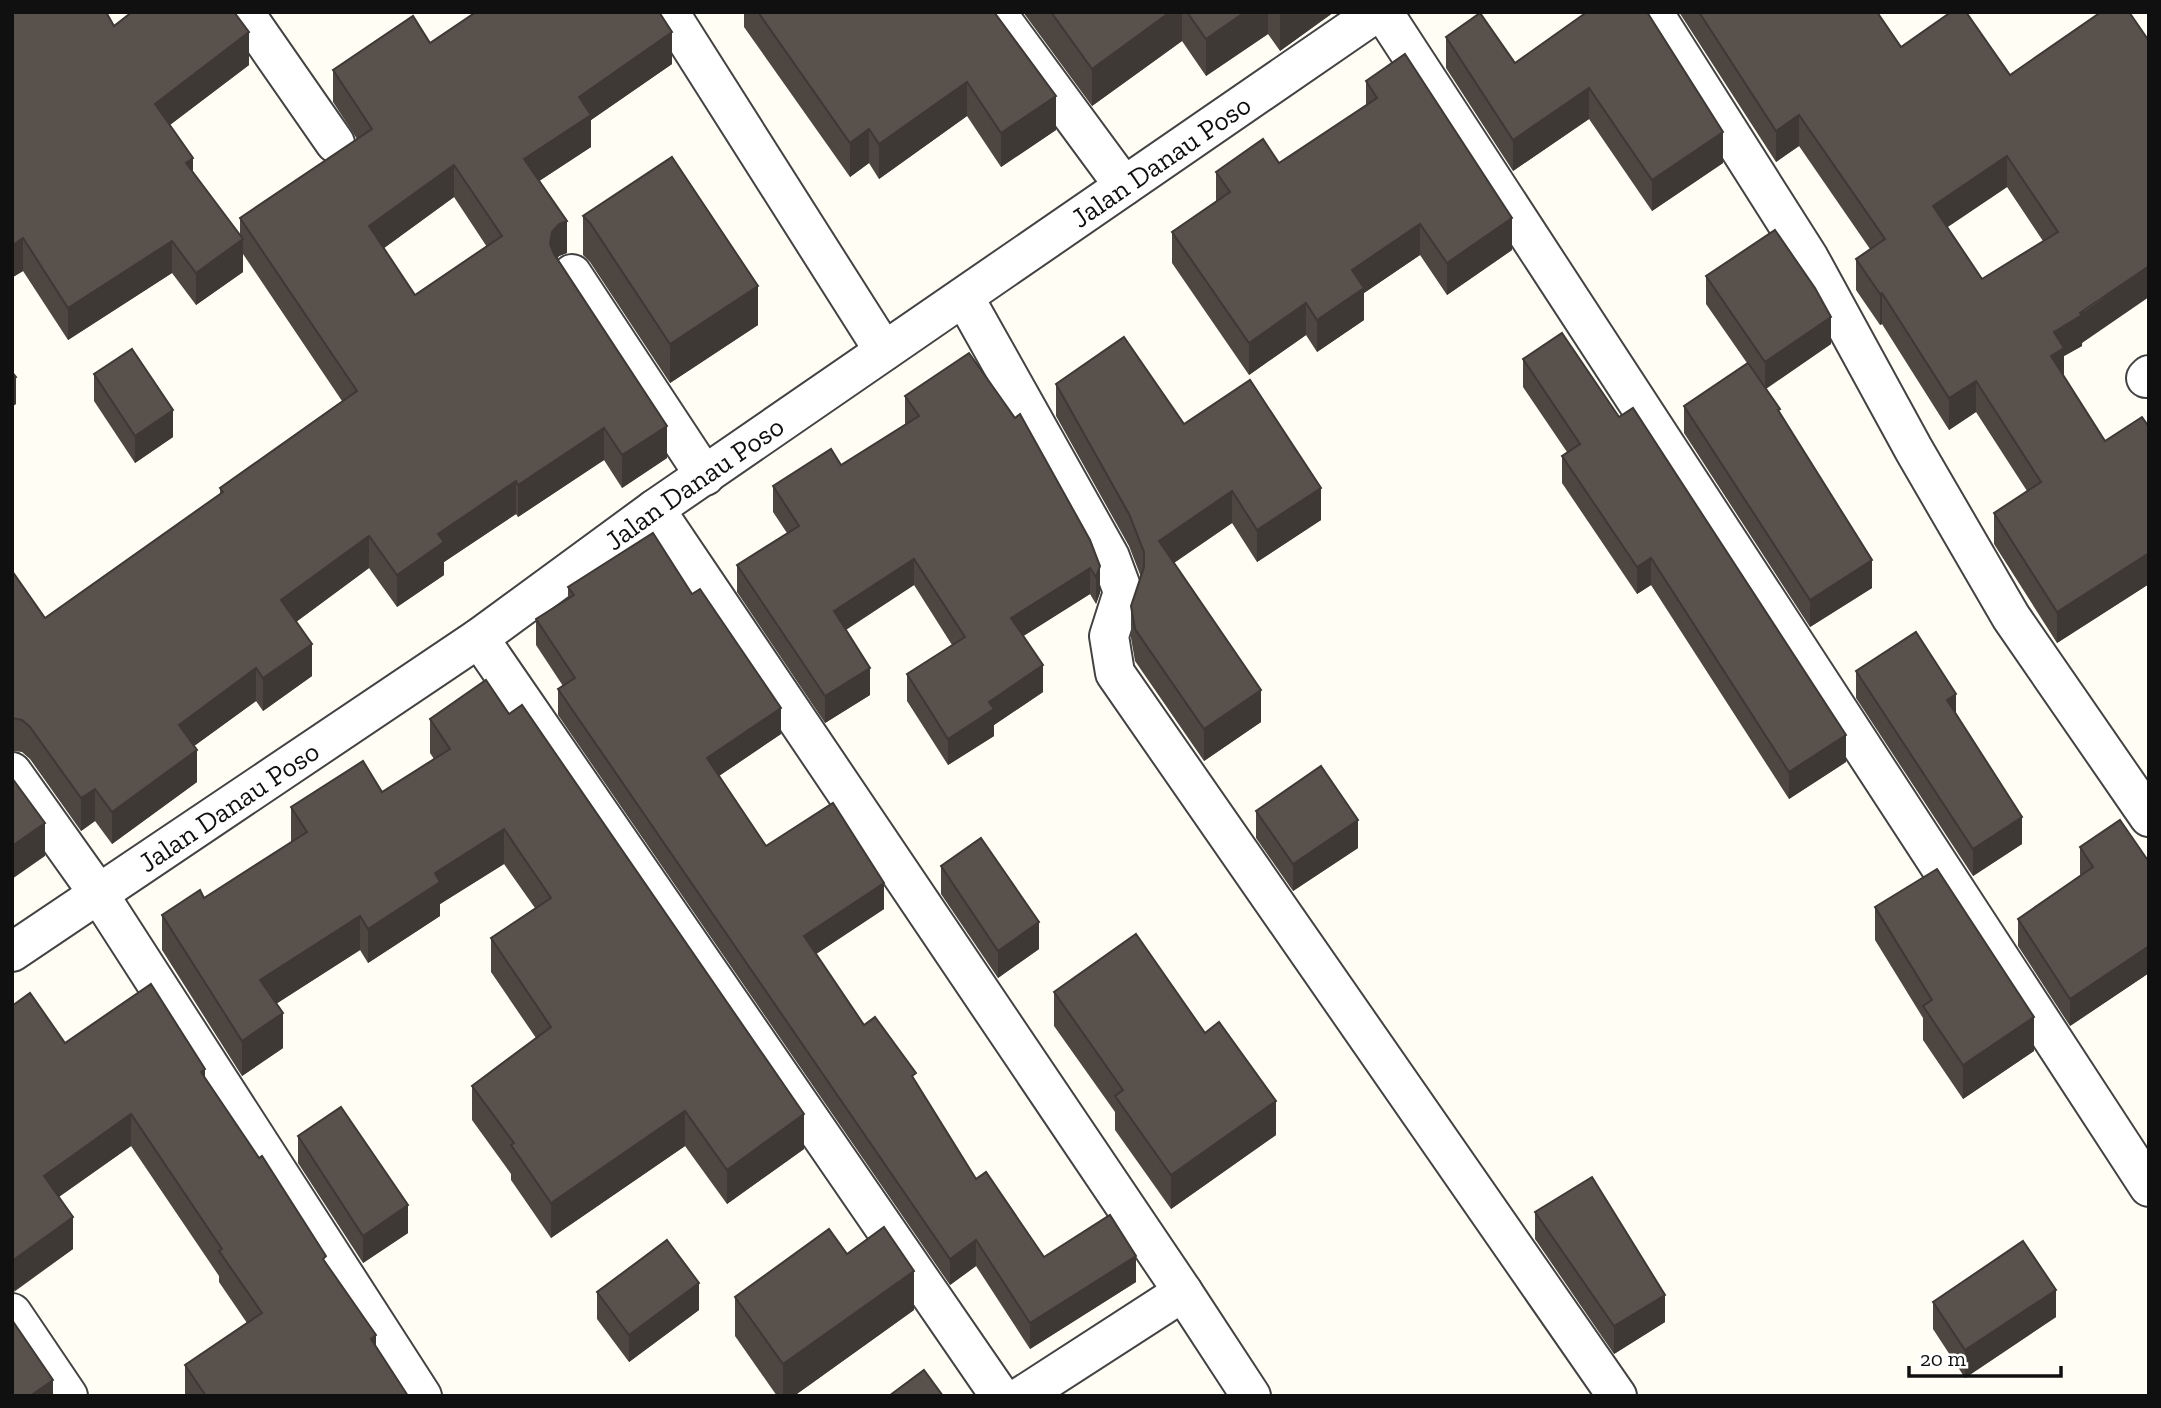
<svg xmlns="http://www.w3.org/2000/svg" width="2161" height="1408" font-family="'Zilla Slab',serif">
	<style>
		.lines { fill: none; stroke-linecap: round; stroke-linejoin: round }
		.minor-casing { stroke: #434343; stroke-width: 42 }
		.tertiary-casing { stroke: #434343; stroke-width: 42 }
		.minor { stroke: #fff; stroke-width: 38 }
		.tertiary { stroke: #fff; stroke-width: 38 }
		.wall { fill: #4d4641; fill-rule: evenodd }
		.shaded-wall { fill: #3e3935 }
		.building { fill: #59514c; stroke: #3e3935; stroke-width: 2; fill-rule: evenodd }
		.labels { text-anchor: middle; stroke-width: 7; stroke-linejoin: round; paint-order: stroke }
		.street-label { font-size: 28px; fill: #101010; stroke: #fff }
	</style>
	<rect width="100%" height="100%" fill="#fffdf4"/>
	<g class="lines">
		<defs>
			<g id="minor">
				<path d="M244 12 335 143"/>
				<path d="M669 12 884 351"/>
				<path d="M996 12 1124 186"/>
				<path d="M1383 12 2149 1187"/>
				<path d="M1653 12 1809 258 1914 450 2011 617 2149 817"/>
				<path d="M572 274 705 476"/>
				<path d="M964 297 1110 557 1123 592 1109 636 1115 673 1617 1396"/>
				<path d="M2146 378 2149 375"/>
				<path d="M655 509 1183 1292 1251 1396"/>
				<path d="M479 638 1000 1396"/>
				<path d="M12 772 98 893 422 1396"/>
				<path d="M12 1313 68 1396"/>
				<path d="M1022 1396 1183 1292"/>
			</g>
			<g id="tertiary">
				<path id="s1" d="M12 952 479 638 655 509 1377 12"/>
			</g>
		</defs>
		<!-- minor casing -->
		<use href="#minor" class="minor-casing"/>
		<!-- tertiary casing -->
		<use href="#tertiary" class="tertiary-casing"/>
		<!-- minor -->
		<use href="#minor" class="minor"/>
		<!-- tertiary -->
		<use href="#tertiary" class="tertiary"/>
	</g>
	<!-- wall -->
	<g class="wall">
		<path d="M12 12 114 26 249 65 170 125 193 172 240 236V218L357 139 333 102V70L430 43 672 64 591 120V147L539 181 567 253 559 256 557 259 667 458 622 488 604 460 518 517 516 514 444 562V575L397 607 369 568 296 622 312 676 263 711 256 701 194 746 197 782 112 844 95 821 81 831 30 759 22 752 12 751V571L45 618 220 494V488L342 401 243 254V272L196 305 172 273 68 340 23 271 13 277 12 276ZM454 197 487 247 415 295 384 248Z"/>
		<path d="M744 12H994L1056 130 1001 167 967 116 879 179 869 163 850 177 744 27Z"/>
		<path d="M1023 12H1334L1280 51 1268 34 1206 76 1182 41 1092 106Z"/>
		<path d="M1587 12 1723 163 1652 211 1589 119 1513 171 1446 68V37L1515 63Z"/>
		<path d="M1679 12H1877L1901 47 2010 75 2101 12 2082 346 2064 356V377L2105 441 2149 427V584L2057 643 1994 544V513L2027 491 1976 412 1949 430 1882 324 1880 325 1856 290V259L1870 249 1799 146 1776 162ZM2007 187 2043 241 1982 279 1947 227Z"/>
		<path d="M1366 81 1512 250 1447 295 1420 255 1364 293V320L1317 352 1306 335 1249 375 1172 263V232L1216 201V172L1279 163 1366 105Z"/>
		<path d="M583 216 758 325 670 383 590 262 583 255Z"/>
		<path d="M1706 276 1831 344 1766 389 1872 588 1810 627 1684 433V406L1747 363 1706 304Z"/>
		<path d="M1523 359 1846 762 1789 799 1651 585 1637 594 1562 483V456L1567 452 1523 387Z"/>
		<path d="M94 374 173 437 135 463 94 401Z"/>
		<path d="M1056 384 1184 424 1321 520 1257 562 1232 523 1174 563 1261 722 1204 761 1135 661 1131 638V606L1141 577 1129 546 1056 416Z"/>
		<path d="M905 396 1090 540 1100 593 1096 604 1090 594 1023 636 1043 692 994 725V736L948 765 907 701V674L952 645 914 585 846 630 870 695 825 723 737 592V565L787 533 773 512V486L841 465 906 425 905 423Z"/>
		<path d="M568 587 781 734 719 776 766 846 884 909 816 954 864 1025 916 1082 976 1179 1044 1257 1136 1282 1030 1349 976 1266 950 1285 558 715V689L563 686 536 645V619L568 598Z"/>
		<path d="M1856 671 2022 844 1973 876 1856 698Z"/>
		<path d="M430 719 804 1149 727 1204 685 1146 551 1238 511 1180V1174L472 1120V1086L536 1038 491 972V938L535 908 504 864 440 904V916L368 963 360 950 276 1004 283 1048 242 1076 162 950V915L204 898 291 842V807L382 792 434 759 430 753Z"/>
		<path d="M1256 811 1358 848 1293 891 1256 838Z"/>
		<path d="M2080 847 2149 862V973L2070 1026 2018 946V919L2081 876 2080 874Z"/>
		<path d="M941 866 1039 949 998 978 941 894Z"/>
		<path d="M1875 907 2034 1051 1963 1099 1923 1040V1018L1875 940Z"/>
		<path d="M1054 992 1276 1135 1171 1209 1115 1130V1112L1054 1026Z"/>
		<path d="M65 1043 205 1078 326 1264 376 1347 408 1396H185V1365L247 1323 219 1282V1276L131 1146 59 1197 73 1249 14 1292Z"/>
		<path d="M298 1136 408 1233 363 1263 298 1163Z"/>
		<path d="M1535 1212 1665 1322 1614 1354 1535 1239Z"/>
		<path d="M847 1254 914 1310 794 1396H777L735 1336V1297Z"/>
		<path d="M597 1292 699 1310 629 1362 597 1319Z"/>
		<path d="M1933 1302 2056 1317 1965 1378 1933 1329Z"/>
	</g>
	<!-- shaded-wall -->
	<g class="shaded-wall">
		<path d="M1170 12H1182V41L1092 106V69Z"/>
		<path d="M1245 12H1268V34L1206 76V39Z"/>
		<path d="M1282 12H1334L1280 51V14Z"/>
		<path d="M249 32V65L155 136V104Z"/>
		<path d="M672 32V64L591 120V147L524 191V159L579 97Z"/>
		<path d="M967 82V116L879 179V144Z"/>
		<path d="M1589 88V119L1513 171V140Z"/>
		<path d="M1056 96V130L1001 167V133Z"/>
		<path d="M1799 115V146L1776 162V131Z"/>
		<path d="M869 129V163L850 177V143Z"/>
		<path d="M1723 132V163L1652 211V180Z"/>
		<path d="M2007 156V187L1933 237V206Z"/>
		<path d="M193 158V191L186 163Z"/>
		<path d="M454 165V197L369 259V226Z"/>
		<path d="M1512 218V250L1447 295V263Z"/>
		<path d="M567 221V253L559 256 552 265 550 244 552 232 559 224Z"/>
		<path d="M1420 224V255L1364 293V320L1317 352V320L1352 270Z"/>
		<path d="M23 238V271L13 277V245Z"/>
		<path d="M243 239V272L196 305V273Z"/>
		<path d="M172 241V273L68 340V308Z"/>
		<path d="M2149 266V297L2082 343V346L2064 356V379L2051 356 2054 332Z"/>
		<path d="M758 286V325L670 383V344Z"/>
		<path d="M1882 293V324L1880 325V294Z"/>
		<path d="M1306 303V335L1249 375V343Z"/>
		<path d="M1831 317V344L1765 389V362Z"/>
		<path d="M16 377V404L12 407V380Z"/>
		<path d="M1976 381V412L1949 430V398Z"/>
		<path d="M173 410V437L135 463V436Z"/>
		<path d="M667 426V458L622 488V455Z"/>
		<path d="M604 428V460L518 517V485Z"/>
		<path d="M516 481V514L444 562V575L397 607V575L438 534Z"/>
		<path d="M1321 488V520L1257 562V530Z"/>
		<path d="M1232 491V523L1159 573V541Z"/>
		<path d="M369 536V568L281 633V600Z"/>
		<path d="M2149 553V584L2057 643V612Z"/>
		<path d="M1651 558V585L1637 594V567Z"/>
		<path d="M914 559V585L834 637V611Z"/>
		<path d="M1872 560V588L1810 627V600Z"/>
		<path d="M1100 566V593L1096 604V577Z"/>
		<path d="M1090 568V594L1011 644V618Z"/>
		<path d="M312 644V676L263 711V678Z"/>
		<path d="M1043 665V692L994 725V736L948 765V739L989 702Z"/>
		<path d="M256 668V701L179 757V725Z"/>
		<path d="M870 668V695L825 723V696Z"/>
		<path d="M1261 690V722L1204 761V729Z"/>
		<path d="M1956 694V721L1947 700Z"/>
		<path d="M781 708V734L707 784V758Z"/>
		<path d="M1846 735V762L1789 799V772Z"/>
		<path d="M197 750V782L112 844V812Z"/>
		<path d="M95 789V821L81 831V798Z"/>
		<path d="M2022 817V844L1973 876V849Z"/>
		<path d="M1358 820V848L1293 891V864Z"/>
		<path d="M45 823V856L12 879V846Z"/>
		<path d="M504 829V864L440 904V916L368 963V929L435 873Z"/>
		<path d="M884 883V909L804 962V936Z"/>
		<path d="M360 916V950L260 1014V980Z"/>
		<path d="M1039 922V949L998 978V951Z"/>
		<path d="M2149 946V973L2070 1026V999Z"/>
		<path d="M283 1013V1048L242 1076V1041Z"/>
		<path d="M2034 1017V1051L1963 1099V1065Z"/>
		<path d="M205 1069V1100L201 1072Z"/>
		<path d="M1276 1101V1135L1171 1209V1175Z"/>
		<path d="M685 1111V1146L551 1238V1203Z"/>
		<path d="M131 1114V1146L44 1207V1176Z"/>
		<path d="M804 1114V1149L727 1204V1170Z"/>
		<path d="M408 1205V1233L363 1263V1236Z"/>
		<path d="M73 1217V1249L12 1292V1261Z"/>
		<path d="M976 1240V1266L950 1285V1259Z"/>
		<path d="M1136 1256V1282L1030 1349V1323Z"/>
		<path d="M914 1271V1310L794 1396H783V1364Z"/>
		<path d="M699 1283V1310L629 1362V1335Z"/>
		<path d="M2056 1290V1317L1965 1378V1350Z"/>
		<path d="M1665 1295V1322L1614 1354V1326Z"/>
		<path d="M376 1335V1367L371 1339Z"/>
		<path d="M53 1380V1396H30Z"/>
	</g>
	<!-- building -->
	<g class="building">
		<path d="M12 12H106L114 26 132 12H234L249 32 155 104 193 158 186 163 243 239 196 273 172 241 68 308 23 238 13 245 12 243Z"/>
		<path d="M476 12H659L672 32 579 97 591 115 524 159 567 221 559 224 552 232 550 244 554 254 667 426 622 455 604 428 518 485 516 481 438 534 444 542 397 575 369 536 281 600 312 644 263 678 256 668 179 725 197 750 112 812 95 789 81 798 30 727 22 720 12 718V571L45 618 223 492 220 488 357 391 240 218 372 129 333 70 413 16 430 43ZM454 165 502 236 415 295 369 226Z"/>
		<path d="M758 12H994L1056 96 1001 133 967 82 879 144 869 129 850 143Z"/>
		<path d="M1051 12H1170L1092 69Z"/>
		<path d="M1187 12H1245L1206 39Z"/>
		<path d="M1587 12H1647L1723 132 1652 180 1589 88 1513 140 1446 37 1480 13 1515 63Z"/>
		<path d="M1699 12H1877L1901 47 1951 12H1966L2010 75 2101 12H2129L2149 41V266L2080 313 2082 315 2054 332 2064 348 2051 356 2105 441 2142 417 2149 427V553L2057 612 1994 513 2041 482 1976 381 1949 398 1882 293 1880 294 1856 259 1885 239 1799 115 1776 131ZM2007 156 2058 232 1982 279 1933 206Z"/>
		<path d="M1405 54 1512 218 1447 263 1420 224 1352 270 1364 288 1317 320 1306 303 1249 343 1172 232 1230 192 1216 172 1263 139 1279 163 1377 98 1366 81Z"/>
		<path d="M672 157 758 286 670 344 590 223 583 216Z"/>
		<path d="M1775 230 1815 288 1831 317 1765 362 1706 276Z"/>
		<path d="M1562 333 1619 417 1633 408 1846 735 1789 772 1651 558 1637 567 1562 456 1580 444 1523 359Z"/>
		<path d="M1124 337 1184 424 1250 380 1321 488 1257 530 1232 491 1159 541 1261 690 1204 729 1135 629 1131 606 1144 567V552L1129 514 1056 384Z"/>
		<path d="M132 349 173 410 135 436 94 374Z"/>
		<path d="M969 353 1015 418 1020 414 1090 540 1100 566 1096 577 1090 568 1011 618 1043 665 989 702 994 709 948 739 907 674 965 637 914 559 834 611 870 668 825 696 737 565 799 526 773 486 831 449 841 465 919 416 905 396Z"/>
		<path d="M1748 363 1780 409 1778 410 1872 560 1810 600 1684 406Z"/>
		<path d="M12 372 16 377 12 380Z"/>
		<path d="M653 533 692 594 700 589 781 708 707 758 766 846 833 803 884 883 804 936 864 1025 875 1017 916 1073 912 1076 976 1179 986 1172 1044 1257 1110 1215 1136 1256 1030 1323 976 1240 950 1259 558 689 575 678 536 619 574 595 568 587Z"/>
		<path d="M1916 632 1956 694 1947 700 2022 817 1973 849 1856 671Z"/>
		<path d="M486 680 509 714 522 705 804 1114 727 1170 685 1111 551 1203 511 1145 514 1143 472 1086 551 1027 491 938 551 898 504 829 435 873 440 882 368 929 360 916 260 980 283 1013 242 1041 162 915 200 890 204 898 307 832 291 807 363 761 382 792 450 749 430 719Z"/>
		<path d="M1321 766 1358 820 1293 864 1256 811Z"/>
		<path d="M12 778 45 823 12 846Z"/>
		<path d="M2120 820 2149 862V946L2070 999 2018 919 2093 867 2080 847Z"/>
		<path d="M981 838 1039 922 998 951 941 866Z"/>
		<path d="M1937 869 2034 1017 1963 1065 1923 1006 1932 1000 1875 907Z"/>
		<path d="M1136 934 1205 1033 1219 1022 1276 1101 1171 1175 1115 1096 1123 1090 1054 992Z"/>
		<path d="M151 984 205 1069 201 1072 259 1158 262 1156 326 1256 323 1259 376 1335 371 1339 408 1396H206L185 1365 262 1313 219 1251 222 1249 131 1114 44 1176 73 1217 12 1261V1006L30 993 65 1043Z"/>
		<path d="M341 1107 408 1205 363 1236 298 1136Z"/>
		<path d="M1592 1177 1665 1295 1614 1326 1535 1212Z"/>
		<path d="M884 1227 914 1271 783 1364 735 1297 829 1229 847 1254Z"/>
		<path d="M667 1240 699 1283 629 1335 597 1292Z"/>
		<path d="M2023 1241 2056 1290 1965 1350 1933 1302Z"/>
		<path d="M12 1320 53 1380 30 1396H12Z"/>
		<path d="M924 1370 943 1396H889Z"/>
	</g>
	<g class="labels">
		<!-- street labels -->
		<g class="street-label">
			<text dy="10" stroke="none"><textPath href="#s1" startOffset="1395">Jalan Danau Poso</textPath></text>
			<text dy="10" stroke="none"><textPath href="#s1" startOffset="828">Jalan Danau Poso</textPath></text>
			<text dy="10" stroke="none"><textPath href="#s1" startOffset="261">Jalan Danau Poso</textPath></text>
		</g>
	</g>
	<!-- border -->
	<rect width="2161" height="1408" fill="none" stroke="#101010" stroke-width="28"/>
	<!-- scale -->
	<path d="M1909 1366v10h152v-10" fill="none" stroke="#101010" stroke-width="3.5"/>
	<text x="1920" y="1366" font-size="21" fill="#101010" stroke="#ffffff" stroke-width="5" paint-order="stroke">20 m</text>
</svg>
